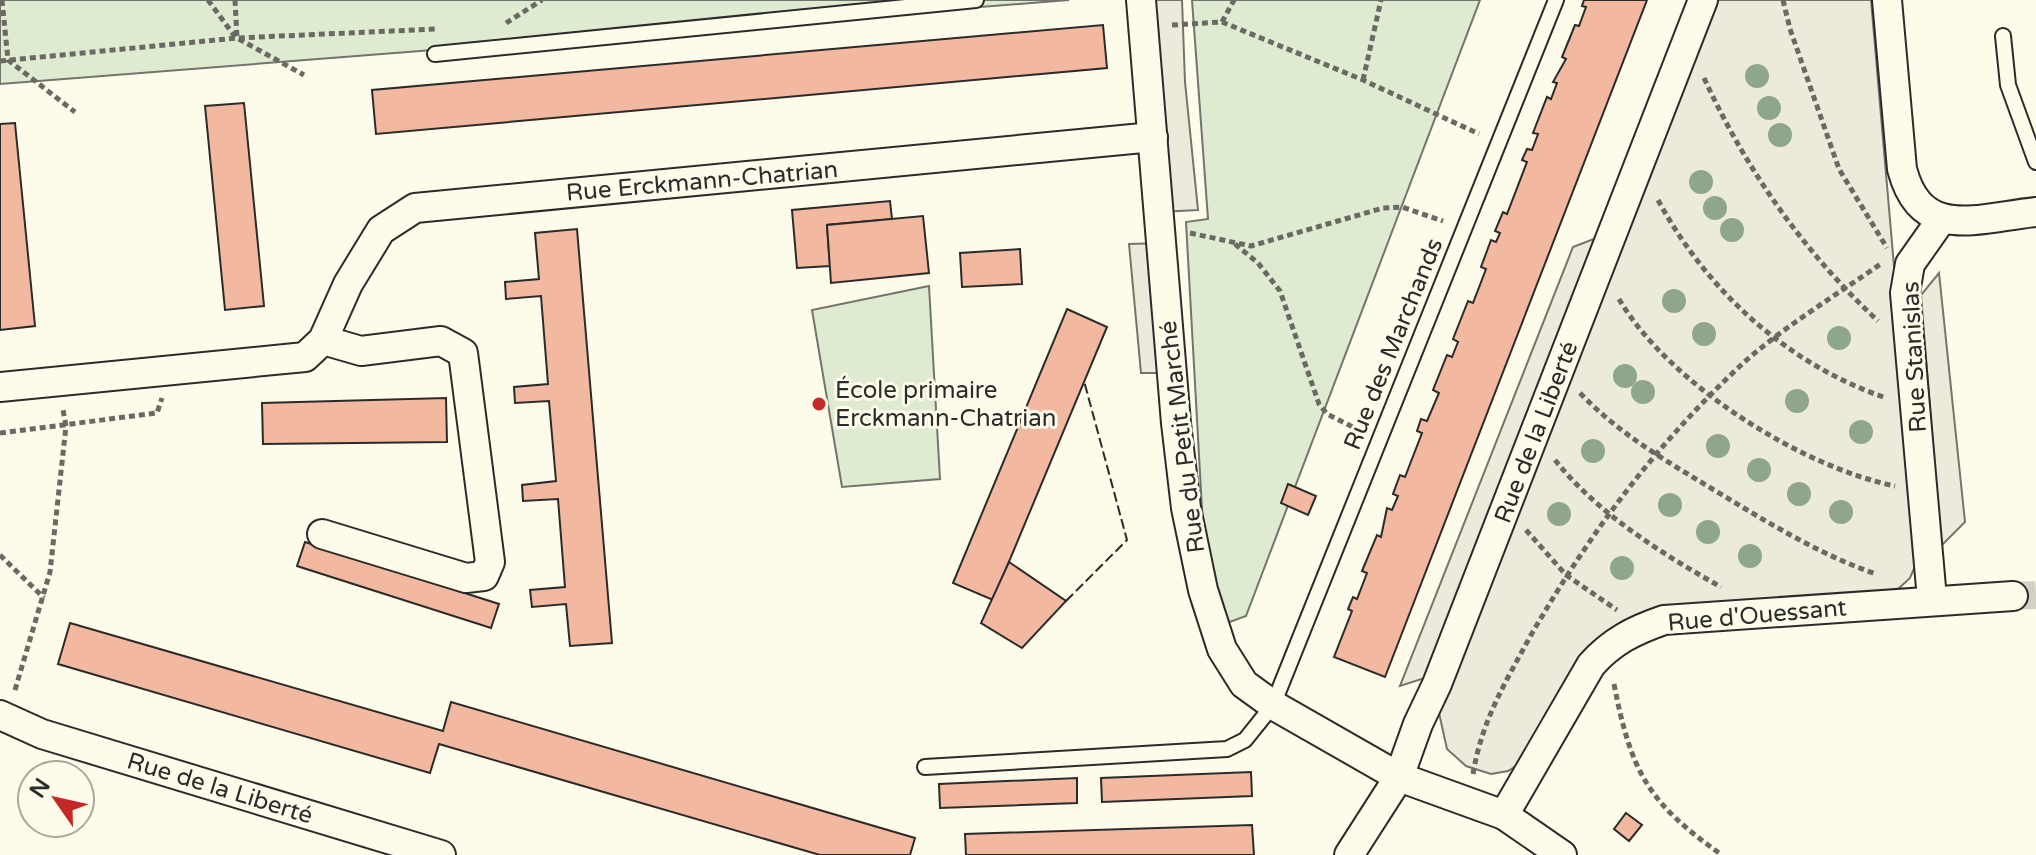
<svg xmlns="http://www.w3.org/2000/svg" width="2036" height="855" font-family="'Varela Round',sans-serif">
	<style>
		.green { fill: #deebd1; stroke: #74746e; stroke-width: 2 }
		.parking { fill: #eceadb; stroke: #74746e; stroke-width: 2 }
		.building { fill: #f2b8a0; stroke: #2b2b2b; stroke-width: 2 }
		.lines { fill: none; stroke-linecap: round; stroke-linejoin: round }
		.minor-tunnel { stroke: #d3d1c4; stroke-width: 28; stroke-dasharray: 28 14; stroke-linecap: butt }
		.service-casing { stroke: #2b2b2b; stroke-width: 18 }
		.minor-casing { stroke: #2b2b2b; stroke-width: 32 }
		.path { stroke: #6a6964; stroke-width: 5; stroke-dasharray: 6 4; stroke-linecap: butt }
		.service { stroke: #fdfbea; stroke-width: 14 }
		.minor { stroke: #fdfbea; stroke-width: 28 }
		.fence { stroke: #2b2b2b; stroke-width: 2; stroke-dasharray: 10 4; stroke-linecap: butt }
		.tree { fill: #8ea78a }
		.poi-dot { fill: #c62828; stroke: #fdfbea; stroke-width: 3 }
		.labels { text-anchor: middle; stroke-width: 6; stroke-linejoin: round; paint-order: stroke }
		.street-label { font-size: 24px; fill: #2b2b2b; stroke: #fdfbea }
		.poi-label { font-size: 24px; fill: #2b2b2b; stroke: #fdfbea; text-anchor: start }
	</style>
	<rect width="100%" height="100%" fill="#fdfbea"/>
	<!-- green -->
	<g class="green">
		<path d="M0 0H1069L0 84Z"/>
		<path d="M1192 0H1480L1246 616 1227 623 1204 545 1186 222 1208 219Z"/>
		<path d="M929 286 940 479 842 487 812 310Z"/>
	</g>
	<!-- parking -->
	<g class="parking">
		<path d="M1141 0H1182L1185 82 1198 210 1160 212Z"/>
		<path d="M1714 0H1871L1916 521V564L1910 578 1896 591 1635 621 1524 761 1508 771 1491 774 1466 766 1447 749 1439 713Z"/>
		<path d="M1604 235 1431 676 1400 686 1573 247Z"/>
		<path d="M1162 243 1172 373H1141L1129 244Z"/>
		<path d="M1939 273 1965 522 1941 546 1921 295Z"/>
	</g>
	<!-- building -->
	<g class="building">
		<path d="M1584 0H1647L1385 677 1334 657 1352 611 1348 609 1353 597 1357 599 1367 573 1362 571 1377 535 1381 537 1387 508 1392 510 1398 496 1393 494 1400 475 1405 477 1422 433 1417 431 1421 419 1427 421 1439 393 1433 390 1447 355 1452 357 1458 342 1453 339 1468 301 1473 303 1486 269 1481 267 1491 240 1496 242 1500 233 1495 231 1503 212 1507 214 1527 162 1522 160 1527 149 1532 150 1538 134 1533 133 1547 97 1551 99 1557 83 1553 82 1566 59 1562 57 1575 25 1579 26 1586 7 1582 6Z"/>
		<path d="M1103 25 1107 68 376 134 372 90Z"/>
		<path d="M244 103 264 306 225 310 205 106Z"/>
		<path d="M15 123 35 326 0 330V124Z"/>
		<path d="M890 201 892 219 827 225 830 266 797 268 792 210Z"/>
		<path d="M923 216 929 273 831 283 827 225Z"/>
		<path d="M577 229 612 643 570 646 566 604 532 607 530 590 565 587 558 499 523 501 522 485 556 481 549 401 515 403 514 387 548 384 541 296 506 299 505 282 539 279 535 233Z"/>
		<path d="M1020 249 1022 284 962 287 960 253Z"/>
		<path d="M1067 309 1107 327 993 600 953 583Z"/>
		<path d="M446 398 447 442 263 444 262 403Z"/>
		<path d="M1288 484 1316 496 1308 515 1281 503Z"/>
		<path d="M305 542 499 604 491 628 297 566Z"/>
		<path d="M1009 562 1066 601 1022 648 981 623Z"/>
		<path d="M70 623 443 731 451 702 915 838 910 855H820L439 744 430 773 58 664Z"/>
		<path d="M1251 772 1252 796 1102 802 1101 778Z"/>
		<path d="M1077 778V803L940 808 939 784Z"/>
		<path d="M1626 813 1642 825 1629 841 1614 829Z"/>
		<path d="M1252 825 1254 855H966L965 834Z"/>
	</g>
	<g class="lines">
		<!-- minor-tunnel -->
		<path class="minor-tunnel" d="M2013 596 2036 595"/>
		<defs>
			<g id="service">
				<path d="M2003 36 2008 85 2036 162"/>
				<path d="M435 54 976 0"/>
				<path d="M925 767 1227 749 1245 740 1273 705 1556 0"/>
			</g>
			<g id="minor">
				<path d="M1141 0 1176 423 1186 508 1203 590 1222 649 1244 684 1273 705 1399 777 1504 815 1562 855"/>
				<path d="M1887 0 1902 169C1921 242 1977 218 2036 212"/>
				<path d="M0 387 305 357 323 340 348 284 381 230 415 208 1153 137"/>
				<path d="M322 534 466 578 484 576 490 562 463 353 441 341 361 351 323 340"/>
				<path d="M1932 599 1905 293 1910 264 1941 220"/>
				<path d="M0 715 42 734 441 855"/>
				<path d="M1504 815 1591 665C1612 641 1635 630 1664 620L2013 596"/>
				<path d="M1349 855 1399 777 1418 724 1437 684 1703 0"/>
			</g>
		</defs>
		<!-- service casing -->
		<use href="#service" class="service-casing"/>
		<!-- minor casing -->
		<use href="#minor" class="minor-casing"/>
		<!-- path -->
		<g class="path">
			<path d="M2 0 8 60 75 112"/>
			<path d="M208 0 236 38"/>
			<path d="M235 0 237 38 304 75"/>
			<path d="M1783 0 1790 29 1839 169 1887 248"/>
			<path d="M1222 22 1234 0"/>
			<path d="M506 23 542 0"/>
			<path d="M1172 25 1222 22 1363 80 1479 134"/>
			<path d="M0 61 237 38 436 29"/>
			<path d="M1704 78C1747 171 1803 251 1878 321"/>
			<path d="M1363 80 1381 0"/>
			<path d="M1658 200C1707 291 1787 364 1886 398"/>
			<path d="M1190 233 1251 246 1383 208 1402 207 1443 221"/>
			<path d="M1235 244 1258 263 1280 291 1319 404 1327 414 1359 430"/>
			<path d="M1619 299C1668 383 1801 467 1895 486"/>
			<path d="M1580 393C1621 436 1673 465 1724 496 1772 525 1823 556 1876 574"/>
			<path d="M0 433 157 413 162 398"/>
			<path d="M1555 460C1597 513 1662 554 1721 587"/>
			<path d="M1526 530 1566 575 1617 610"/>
			<path d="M0 555 44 598"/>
			<path d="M1614 684C1631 772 1648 803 1722 855"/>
			<path d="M15 690 50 572 66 426 63 410"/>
			<path d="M1473 774C1482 720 1505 683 1531 635 1590 533 1653 448 1739 367 1777 331 1838 294 1882 263"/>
		</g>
		<!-- service -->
		<use href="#service" class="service"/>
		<!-- minor -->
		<use href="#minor" class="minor"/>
		<!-- fence -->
		<path class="fence" d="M1066 601 1127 540 1084 381"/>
	</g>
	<!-- trees -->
	<g class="tree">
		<circle cx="1757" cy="76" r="12"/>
		<circle cx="1769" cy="108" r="12"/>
		<circle cx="1780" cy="135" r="12"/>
		<circle cx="1701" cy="182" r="12"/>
		<circle cx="1715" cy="208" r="12"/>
		<circle cx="1732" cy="230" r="12"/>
		<circle cx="1674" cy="301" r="12"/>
		<circle cx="1704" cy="334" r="12"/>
		<circle cx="1839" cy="338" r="12"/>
		<circle cx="1625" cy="376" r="12"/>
		<circle cx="1643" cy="392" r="12"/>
		<circle cx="1797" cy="401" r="12"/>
		<circle cx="1861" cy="432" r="12"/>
		<circle cx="1718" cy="446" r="12"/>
		<circle cx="1593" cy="451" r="12"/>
		<circle cx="1759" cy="470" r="12"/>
		<circle cx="1799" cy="494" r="12"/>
		<circle cx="1670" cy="505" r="12"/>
		<circle cx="1841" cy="512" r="12"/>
		<circle cx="1559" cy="514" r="12"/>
		<circle cx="1708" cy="532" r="12"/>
		<circle cx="1750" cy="556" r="12"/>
		<circle cx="1622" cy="568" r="12"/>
	</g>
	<!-- markers -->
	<circle class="poi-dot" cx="819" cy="404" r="8"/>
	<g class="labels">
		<!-- street labels -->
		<g class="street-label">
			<text transform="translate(702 181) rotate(-5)" y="8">Rue Erckmann-Chatrian</text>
			<text transform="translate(1393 344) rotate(-68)" y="8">Rue des Marchands</text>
			<text transform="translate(1914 357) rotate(-93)" y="8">Rue Stanislas</text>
			<text transform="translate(1536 432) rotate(-69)" y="8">Rue de la Liberté</text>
			<text transform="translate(1182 437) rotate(-97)" y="8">Rue du Petit Marché</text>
			<text transform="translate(1757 615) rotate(-5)" y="8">Rue d'Ouessant</text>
			<text transform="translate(220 788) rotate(17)" y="8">Rue de la Liberté</text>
		</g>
		<!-- poi labels -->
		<g class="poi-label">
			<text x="835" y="398">École primaire<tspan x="835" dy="28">Erckmann-Chatrian</tspan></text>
		</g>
	</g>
	<!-- north arrow -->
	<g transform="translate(56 799) rotate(304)"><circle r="38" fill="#fdfbea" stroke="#a9a89e" stroke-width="2"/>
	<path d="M0-6L14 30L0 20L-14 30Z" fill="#c62828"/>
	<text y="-12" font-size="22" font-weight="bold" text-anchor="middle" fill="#2b2b2b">N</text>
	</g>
</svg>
